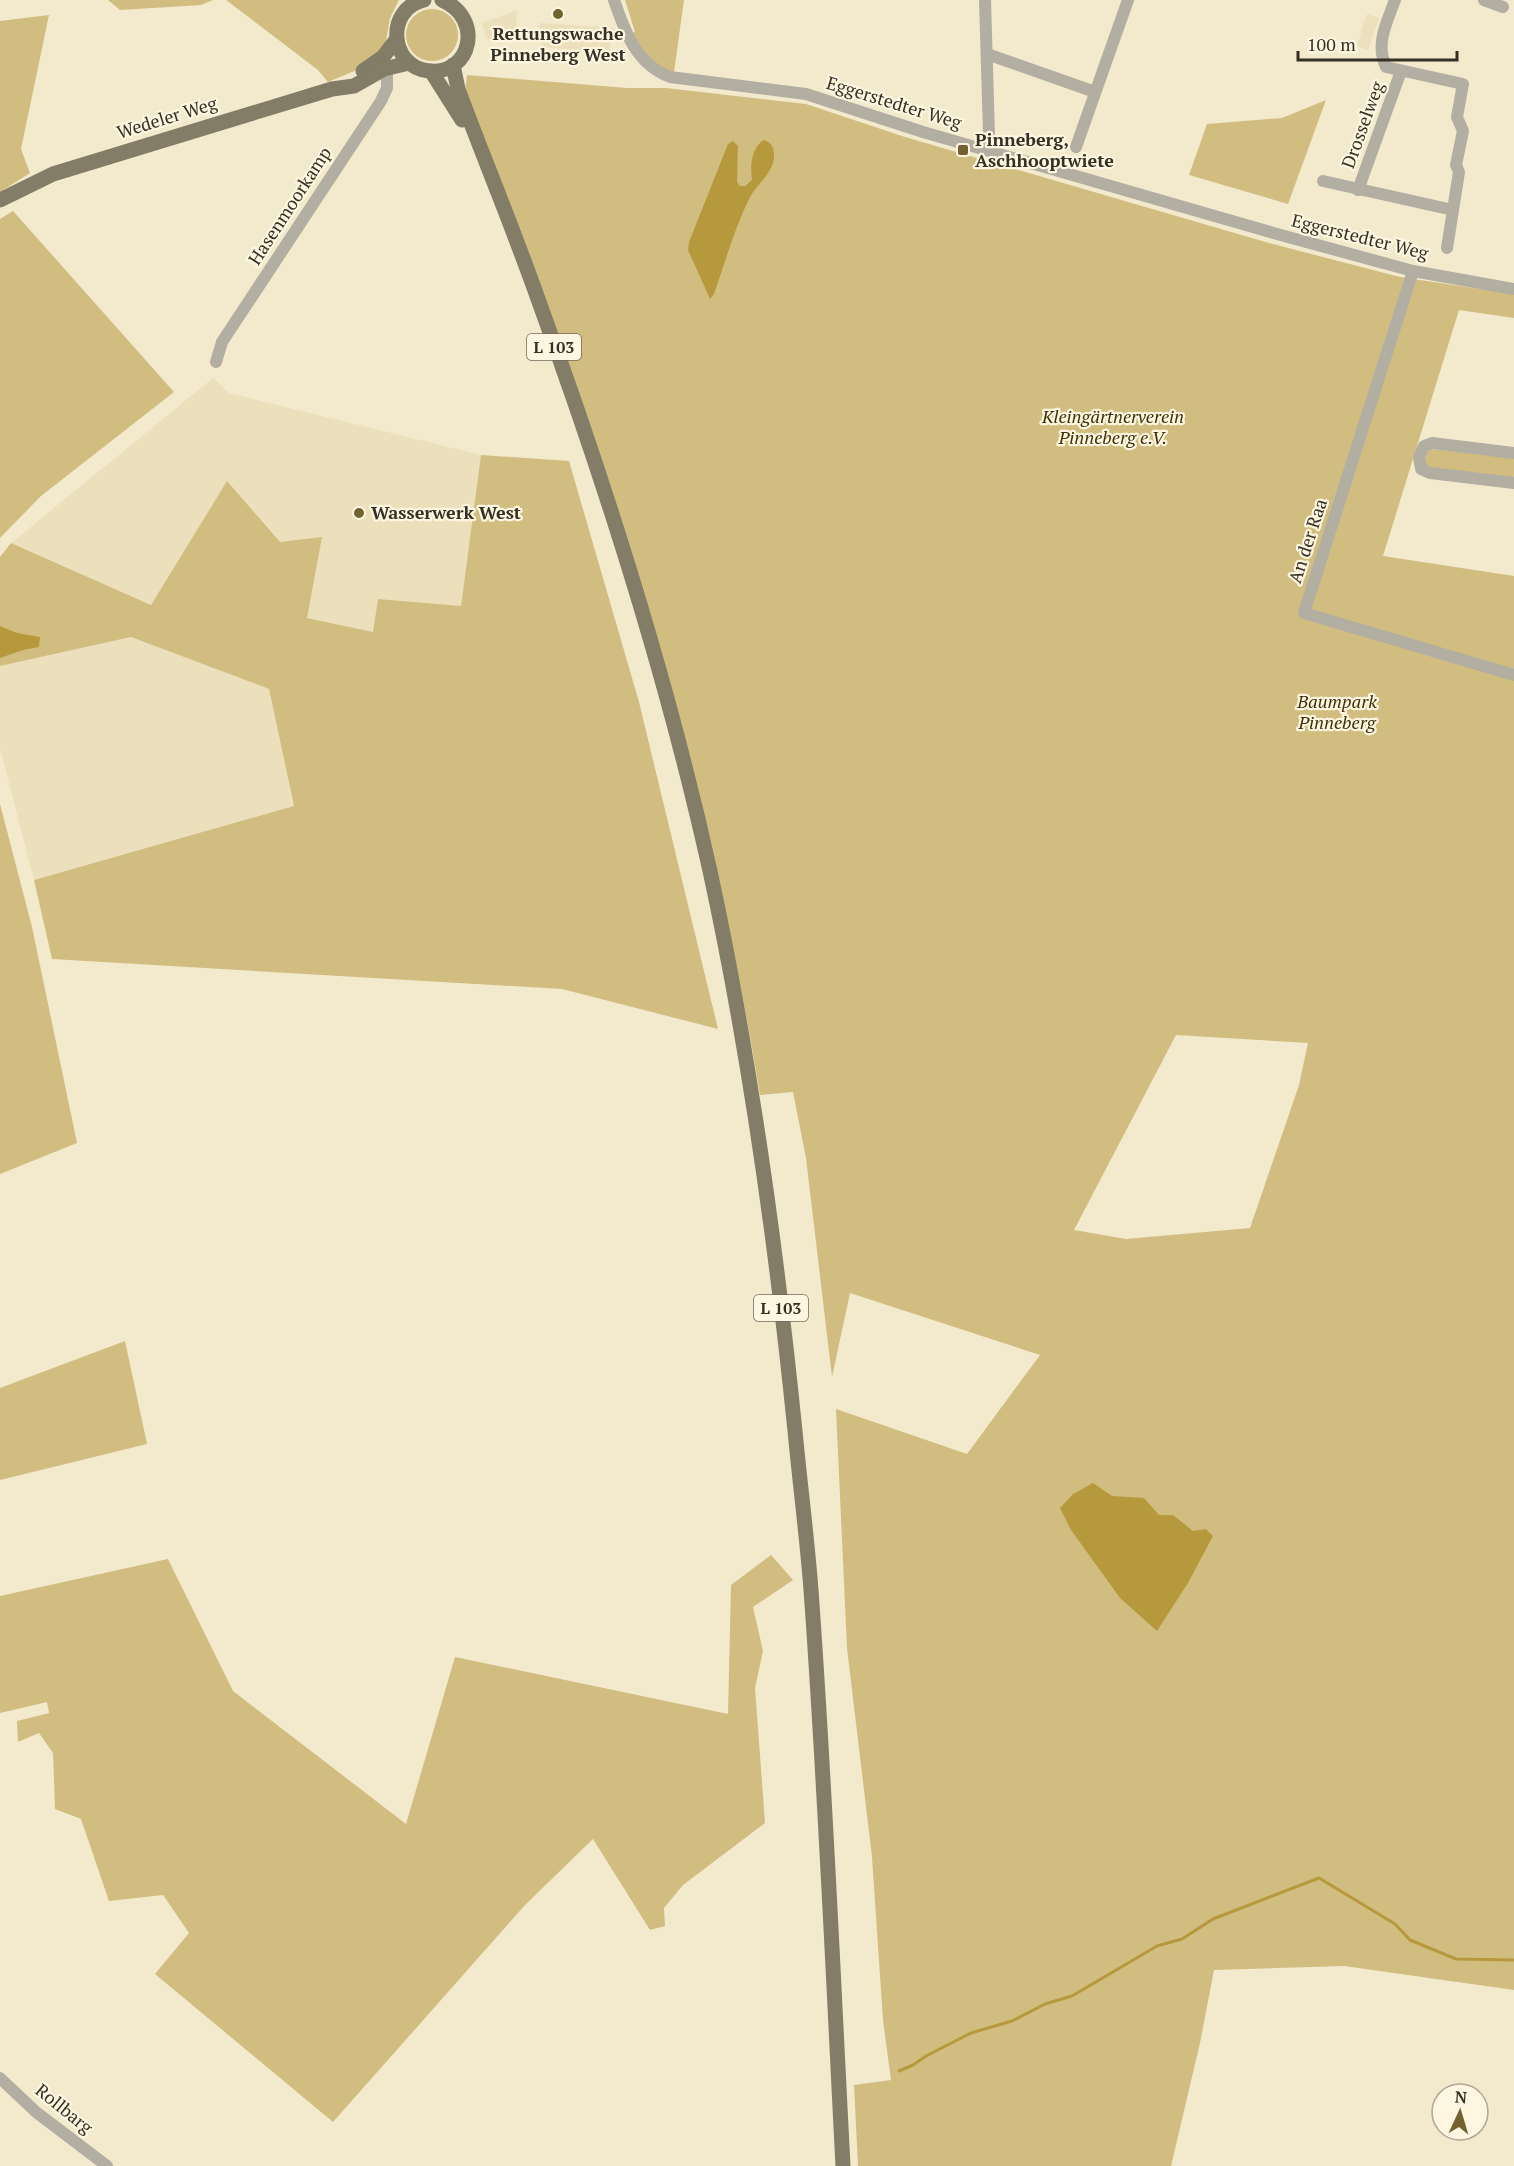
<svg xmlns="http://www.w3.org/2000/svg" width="1514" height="2166" font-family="'PT Serif',serif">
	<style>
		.built { fill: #ece0bc }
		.green { fill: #d2bd81; fill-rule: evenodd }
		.water { fill: #b7993d }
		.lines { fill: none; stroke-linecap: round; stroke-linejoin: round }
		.stream { stroke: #b7993d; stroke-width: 3 }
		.minor { stroke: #b2aea2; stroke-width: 12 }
		.major { stroke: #837c67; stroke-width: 15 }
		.poi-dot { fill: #736230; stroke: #fef6e0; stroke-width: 2 }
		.labels { text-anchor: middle; stroke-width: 4.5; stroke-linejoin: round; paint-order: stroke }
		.shield { fill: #fef6e0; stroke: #716b5d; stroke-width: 1.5 }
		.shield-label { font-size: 16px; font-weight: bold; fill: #343025 }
		.poi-label { font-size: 18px; font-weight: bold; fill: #343025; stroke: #fef6e0; text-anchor: start }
		.street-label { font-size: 18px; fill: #343025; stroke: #fef6e0 }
		.park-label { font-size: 18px; font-style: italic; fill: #3c3007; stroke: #fef6e0 }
	</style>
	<rect width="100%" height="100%" fill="#f3e9cd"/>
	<!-- built -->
	<g class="built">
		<path d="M517 10 516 29 539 31 540 23 614 28 619 42 610 41V53L543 47 540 42 486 39 482 23Z"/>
		<path d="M1367 14 1379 18 1368 50 1357 46Z"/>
		<path d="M213 378 229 393 481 455 461 607 378 599 373 632 307 618 280 543 227 482 151 605 11 543Z"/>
		<path d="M131 637 269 689 294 807 34 880 0 748V666Z"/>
	</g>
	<!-- green -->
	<g class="green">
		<path d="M108 0H213L201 5 120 10Z"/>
		<path d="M226 0H399L390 18 385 47 364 67 328 82 318 70Z"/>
		<path d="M625 0H684L674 72C654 69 641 51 632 33L635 32Z"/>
		<circle cx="432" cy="35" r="26"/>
		<path d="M49 15 21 149 30 173 0 192V21Z"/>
		<path d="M467 75 627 88H666L806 104 905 137 1269 243 1400 277 1514 294V318L1459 310 1383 556 1514 576V1990L1344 1966 1214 1970 1200 2043 1171 2166H858L854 2085 891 2080 883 2020 872 1857 847 1648 836 1409 967 1454 1040 1355 850 1293 832 1377 806 1158 793 1092 760 1095C743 989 720 884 695 779L465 91ZM1176 1035 1308 1043 1299 1085 1250 1228 1126 1239 1074 1230Z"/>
		<path d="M1326 100 1288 204 1189 175 1207 124 1282 118Z"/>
		<path d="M13 211 174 392 41 496 0 538V219Z"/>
		<path d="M1430 449 1514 457V479L1427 467 1424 463 1427 452Z"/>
		<path d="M481 455 569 461 639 702 718 1029 562 989 52 959 34 880 294 806 269 689 131 637 0 666V557L11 543 151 605 227 481 280 542 322 537 307 618 373 632 378 599 461 606Z"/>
		<path d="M0 804 32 927 77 1143 0 1174Z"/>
		<path d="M125 1341 147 1444 0 1480V1388Z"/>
		<path d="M771 1555 793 1580 753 1607 763 1651 755 1688 765 1823 683 1885 664 1908 665 1926 650 1930 593 1839 525 1905 333 2122 155 1974 189 1933 163 1895 109 1901 81 1819 55 1809 53 1753 39 1733 18 1742 17 1721 49 1713 47 1702 0 1713V1596L168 1559 233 1691 406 1824 455 1657 728 1714 731 1585Z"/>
	</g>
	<!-- water -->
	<g class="water">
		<path d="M763 140C769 141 774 146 774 153 776 172 755 185 748 201 734 230 725 263 714 294L710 299 688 250 689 242 728 144 733 141 738 146 737 182 740 186H745L752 180C750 165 751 150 763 140Z"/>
		<path d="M0 626 17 633 40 637 39 647 23 650 0 658Z"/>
		<path d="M1093 1483 1112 1496 1144 1498 1159 1515H1173L1193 1531 1206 1529 1213 1536 1188 1583 1157 1631 1120 1598 1071 1530 1060 1508 1073 1494Z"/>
	</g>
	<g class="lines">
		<!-- stream -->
		<path class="stream" d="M899 2071 913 2065 926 2056 971 2033 1012 2021 1045 2004 1072 1996 1157 1946 1182 1939 1213 1919 1319 1878 1395 1924 1410 1940 1456 1959 1514 1960"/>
		<!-- minor -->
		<g class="minor">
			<path d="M614 0C625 32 636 64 670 77L806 94 923 132 1277 234 1413 271 1514 289"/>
			<path d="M985 0 989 134 987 150"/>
			<path d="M1395 0C1387 22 1375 44 1386 67L1463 84 1457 117 1463 131 1456 165 1459 172 1447 248"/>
			<path d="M1484 0 1503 7"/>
			<path d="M987 54 1095 92"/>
			<path d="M1076 147 1128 0"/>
			<path d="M1323 181 1453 210"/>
			<path d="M1358 190 1401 71"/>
			<path d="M1413 271 1304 613 1514 675"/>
			<path d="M216 362 222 342 381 101 387 88V69"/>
			<path d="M1514 453 1432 443 1424 446 1419 457 1421 469 1430 473 1514 483"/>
			<path d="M0 2078 36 2112 107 2166"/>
		</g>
		<!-- major -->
		<g class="major">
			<path d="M424 0C385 9 389 67 429 71 472 75 484 18 442 0"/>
			<path d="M453 65 458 89C484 159 513 228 538 299 606 485 667 677 710 871 750 1056 776 1243 795 1431 800 1484 807 1537 811 1590 825 1782 833 1974 843 2166"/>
			<path d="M363 71 383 57 396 40"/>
			<path d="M431 71 462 120"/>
			<path d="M0 200 53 174 332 89 354 86 384 69 409 63"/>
		</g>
	</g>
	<!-- markers -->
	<g class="poi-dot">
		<circle cx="558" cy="14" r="6"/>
		<rect x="957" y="144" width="12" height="12" rx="3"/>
		<circle cx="359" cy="513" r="6"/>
	</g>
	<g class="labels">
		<!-- shield labels -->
		<g class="shield">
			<rect x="527" y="334" width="54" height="26" rx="4.5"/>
			<rect x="754" y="1295" width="54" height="26" rx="4.5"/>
		</g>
		<g class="shield-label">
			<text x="554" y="353">L 103</text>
			<text x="781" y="1314">L 103</text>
		</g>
		<!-- poi labels -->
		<g class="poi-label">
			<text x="558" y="40" text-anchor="middle">Rettungswache<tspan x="558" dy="21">Pinneberg West</tspan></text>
			<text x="975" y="146">Pinneberg,<tspan x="975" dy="21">Aschhooptwiete</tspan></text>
			<text x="371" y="519">Wasserwerk West</text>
		</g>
		<!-- street labels -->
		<g class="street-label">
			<text transform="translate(894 103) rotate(17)" y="6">Eggerstedter Weg</text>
			<text transform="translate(167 118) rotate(-17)" y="6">Wedeler Weg</text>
			<text transform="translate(1363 125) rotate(-70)" y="6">Drosselweg</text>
			<text transform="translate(290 206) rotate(-57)" y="6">Hasenmoorkamp</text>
			<text transform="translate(1360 237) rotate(14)" y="6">Eggerstedter Weg</text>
			<text transform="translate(1308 541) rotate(-72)" y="6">An der Raa</text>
			<text transform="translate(64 2109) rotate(39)" y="6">Rollbarg</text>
		</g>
		<!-- park labels -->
		<g class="park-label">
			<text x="1113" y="423">Kleingärtnerverein<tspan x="1113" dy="21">Pinneberg e.V.</tspan></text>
			<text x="1337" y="708">Baumpark<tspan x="1337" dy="21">Pinneberg</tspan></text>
		</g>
	</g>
	<!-- north arrow -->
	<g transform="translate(1460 2112) rotate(4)"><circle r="28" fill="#fef6e0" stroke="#ada795" stroke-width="1.5"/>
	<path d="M0-4.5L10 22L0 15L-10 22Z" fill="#736230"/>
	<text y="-9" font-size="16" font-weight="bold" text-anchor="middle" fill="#343025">N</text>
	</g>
	<!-- scale -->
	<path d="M1298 51v9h159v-9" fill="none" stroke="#343025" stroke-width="3"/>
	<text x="1307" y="51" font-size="18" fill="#343025" stroke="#fef6e0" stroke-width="4.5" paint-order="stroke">100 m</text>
</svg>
